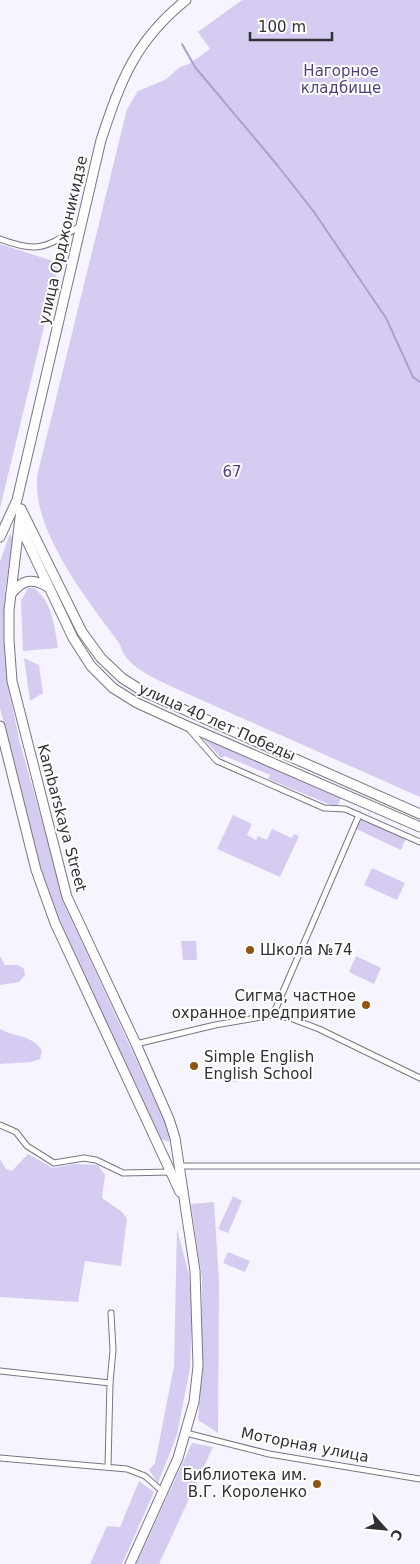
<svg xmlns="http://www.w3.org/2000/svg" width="420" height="1564" font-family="'DejaVu Sans',sans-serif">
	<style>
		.green { fill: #d6ccf2 }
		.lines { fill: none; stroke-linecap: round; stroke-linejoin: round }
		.stream { stroke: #ad9fd1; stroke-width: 2 }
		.street-casing { stroke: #787681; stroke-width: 7 }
		.primary-casing { stroke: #787681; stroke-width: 11 }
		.street { stroke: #fff; stroke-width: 5 }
		.primary { stroke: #fff; stroke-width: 9 }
		.poi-dot { fill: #905611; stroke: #fff; stroke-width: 2 }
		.labels { text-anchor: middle; stroke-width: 4; stroke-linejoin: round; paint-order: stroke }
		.park-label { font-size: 15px; fill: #533f7d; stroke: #fff }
		.street-label { font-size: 15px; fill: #313035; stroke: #fff }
		.poi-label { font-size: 15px; fill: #313035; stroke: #fff; text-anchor: start }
	</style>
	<rect width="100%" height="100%" fill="#f6f4fe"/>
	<!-- green -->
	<g class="green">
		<path d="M242 0H420V797L179 690C161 681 138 673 125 656 122 652 121 647 119 643 88 601 28 526 38 472L127 109 138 91 165 80 180 67 189 64 210 49 198 32Z"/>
		<path d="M0 244 53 261 58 269 0 508Z"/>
		<path d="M10 533 13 542 5 591 4 642 7 681 20 743 67 910 170 1133 169 1142 161 1139 56 915 47 892 9 745 0 708V562Z"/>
		<path d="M28 588H34C52 601 55 628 58 648L23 651 21 601Z"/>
		<path d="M24 658 39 665 43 693 30 701Z"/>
		<path d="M201 736 341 798 338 805H331L268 779 270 775 225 756 221 758Z"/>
		<path d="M233 815 252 824 247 835 256 840 258 836 267 840 272 829 292 838 294 834 299 836 280 877 217 849Z"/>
		<path d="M359 815 407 836 401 850 354 828Z"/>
		<path d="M372 868 405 883 397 900 364 885Z"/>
		<path d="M181 941H196L197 960H183Z"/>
		<path d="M0 956 5 965H18L24 969 25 975 19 982 0 985Z"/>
		<path d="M356 956 381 968 374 984 349 972Z"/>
		<path d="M0 1029C13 1037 34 1035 42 1051L40 1059 31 1062 0 1064Z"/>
		<path d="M214 1071 238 1074 237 1082 212 1079Z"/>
		<path d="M28 1154 53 1168 74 1164 98 1165 105 1175 102 1198 122 1212 127 1219 121 1266 85 1261 78 1302 0 1297V1159L6 1169 12 1171Z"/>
		<path d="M233 1196 242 1201 228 1233 218 1229Z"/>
		<path d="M214 1202 219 1281 218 1433 198 1420 202 1366V1280L191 1204Z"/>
		<path d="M177 1229 189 1275 192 1315 190 1368 177 1435 158 1483 149 1470 155 1463 174 1366Z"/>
		<path d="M228 1252 250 1261 245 1272 223 1263Z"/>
		<path d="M192 1443 213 1447 159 1564H136Z"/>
		<path d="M139 1481 154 1492 122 1564H90L107 1526 120 1527Z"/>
	</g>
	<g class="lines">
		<!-- stream -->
		<path class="stream" d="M182 44 195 67 278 166 314 212 386 318 413 377 420 382"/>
		<defs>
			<g id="street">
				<path d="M0 239C40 254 46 247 80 226"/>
				<path d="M189 729 217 761 324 808 345 809 420 842"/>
				<path d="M273 1015 359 815"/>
				<path d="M136 1044 215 1025 273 1015 290 1018 319 1029 420 1078"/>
				<path d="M0 1125 16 1132 27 1146 54 1163 84 1158 96 1160 123 1173 171 1172"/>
				<path d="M178 1166H420"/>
				<path d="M0 1371 110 1383 108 1466"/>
				<path d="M110 1383 113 1350 111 1313"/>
				<path d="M186 1433 269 1454 420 1479"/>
				<path d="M0 1458 127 1469 145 1476 163 1492"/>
			</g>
			<g id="primary">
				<path d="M21 509 9 610V640L12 681 67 897 136 1044 169 1119 175 1138 195 1271 198 1366 194 1402 178 1458 130 1564"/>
				<path d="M21 509 82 632 101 658 122 678 144 692 420 814"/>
				<path d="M20 526 73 638 91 666 113 688 137 703 185 725 420 827"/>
				<path d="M0 537 17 500 101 140C121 80 135 41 186 0"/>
				<path d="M11 594C22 580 32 577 48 587"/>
				<path d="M0 726 36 870 55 923 180 1192"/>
			</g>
		</defs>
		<!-- street casing -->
		<use href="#street" class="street-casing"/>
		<!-- primary casing -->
		<use href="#primary" class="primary-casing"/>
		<!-- street -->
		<use href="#street" class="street"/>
		<!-- primary -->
		<use href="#primary" class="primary"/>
	</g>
	<!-- markers -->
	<g class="poi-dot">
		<circle cx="250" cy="950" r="5"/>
		<circle cx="366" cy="1005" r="5"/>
		<circle cx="194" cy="1066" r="5"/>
		<circle cx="317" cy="1484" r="5"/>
	</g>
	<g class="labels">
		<!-- park labels -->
		<g class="park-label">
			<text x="341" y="76">Нагорное<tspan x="341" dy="17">кладбище</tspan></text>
			<text x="232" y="477">67</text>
		</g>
		<!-- street labels -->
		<g class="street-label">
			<text transform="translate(63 240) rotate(-77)" y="5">улица Орджоникидзе</text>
			<text transform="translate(217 722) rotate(24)" y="5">улица 40 лет Победы</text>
			<text transform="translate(62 818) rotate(75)" y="5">Kambarskaya Street</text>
			<text transform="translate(305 1445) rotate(11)" y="5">Моторная улица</text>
		</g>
		<!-- poi labels -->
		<g class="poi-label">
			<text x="260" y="955">Школа №74</text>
			<text x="356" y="1001" text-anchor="end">Сигма, частное<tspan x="356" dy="17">охранное предприятие</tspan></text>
			<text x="204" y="1062">Simple English<tspan x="204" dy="17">English School</tspan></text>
			<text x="307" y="1480" text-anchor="end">Библиотека им.<tspan x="307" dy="17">В.Г. Короленко</tspan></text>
		</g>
	</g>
	<!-- north arrow -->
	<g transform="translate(385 1529) rotate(117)" stroke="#ffffff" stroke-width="4" paint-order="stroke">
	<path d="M0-4L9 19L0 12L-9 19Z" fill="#313035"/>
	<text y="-8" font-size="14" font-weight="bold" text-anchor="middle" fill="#313035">С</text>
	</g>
	<!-- scale -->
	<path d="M250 32v8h82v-8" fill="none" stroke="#313035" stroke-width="2.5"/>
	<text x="258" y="32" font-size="15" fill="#313035" stroke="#ffffff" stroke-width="4" paint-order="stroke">100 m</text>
</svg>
